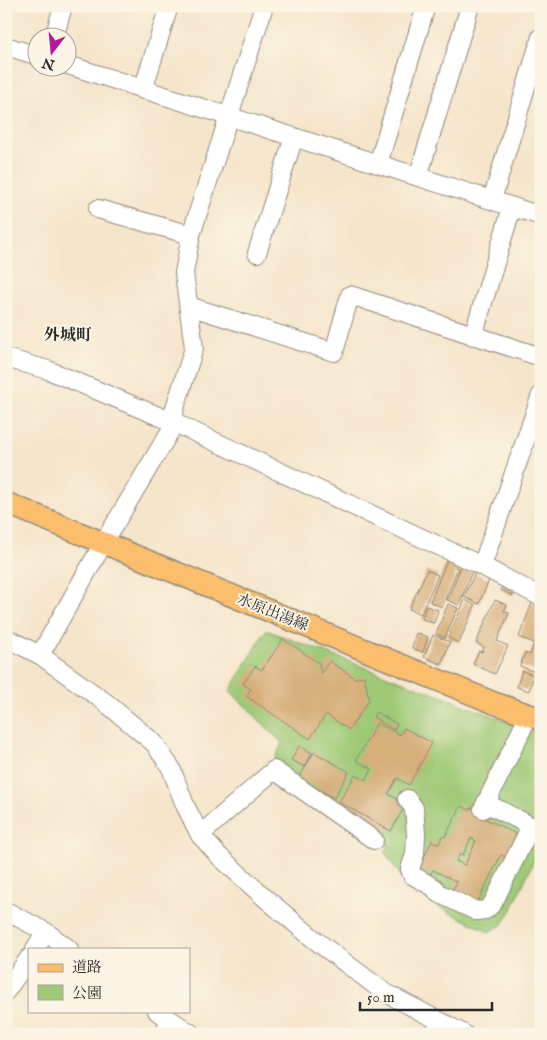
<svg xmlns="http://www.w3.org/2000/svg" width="547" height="1040" font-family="'IM FELL English','Noto Serif JP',serif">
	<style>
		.green { fill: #9ec976; stroke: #647a50 }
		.building { fill: #d6af7a; fill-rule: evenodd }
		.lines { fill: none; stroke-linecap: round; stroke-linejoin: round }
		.minor-casing { stroke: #90887a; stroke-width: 20 }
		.major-casing { stroke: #90887a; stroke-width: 24 }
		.minor { stroke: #fff; stroke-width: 18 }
		.major { stroke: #fabe6d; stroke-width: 21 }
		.labels { text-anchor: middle; stroke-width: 4; stroke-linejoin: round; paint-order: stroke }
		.street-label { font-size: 15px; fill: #2b2b2b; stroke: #fcf5e5 }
		.neighbourhood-label { font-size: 16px; font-weight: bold; fill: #2b2b2b; stroke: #fcf5e5 }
	</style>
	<rect width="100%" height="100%" fill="#fcf5e5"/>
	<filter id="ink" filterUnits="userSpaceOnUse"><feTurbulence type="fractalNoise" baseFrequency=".02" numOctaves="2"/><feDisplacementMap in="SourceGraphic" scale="10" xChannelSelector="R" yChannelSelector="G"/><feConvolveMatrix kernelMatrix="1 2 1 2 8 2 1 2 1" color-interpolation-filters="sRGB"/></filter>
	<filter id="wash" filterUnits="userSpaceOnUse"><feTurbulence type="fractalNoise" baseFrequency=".0096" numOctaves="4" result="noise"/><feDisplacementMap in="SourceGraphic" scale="20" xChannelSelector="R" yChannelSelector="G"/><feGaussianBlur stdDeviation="1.12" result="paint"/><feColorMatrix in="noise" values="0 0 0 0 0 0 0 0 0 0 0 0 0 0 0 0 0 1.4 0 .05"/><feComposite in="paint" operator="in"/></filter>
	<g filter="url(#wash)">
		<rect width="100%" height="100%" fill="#f5e5ca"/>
		<!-- green -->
		<path class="green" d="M266 630 541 734V845L511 911 503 924 489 932 437 906 406 884 385 853 389 845 273 763 282 743 230 691Z"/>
		<g id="blocks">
			<!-- building -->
			<g class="building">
				<path d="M448 557 457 561 455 567 458 568 442 607 430 602Z"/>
				<path d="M461 567 469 570 470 568 473 569 459 605 447 600Z"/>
				<path d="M427 570 438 575 421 614 409 609Z"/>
				<path d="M475 573 489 580 479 604 464 597Z"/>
				<path d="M503 584 515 589 513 596 501 590Z"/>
				<path d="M465 600 475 605 459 643 448 638Z"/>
				<path d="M495 600 507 605 504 611 509 613 497 641 508 646 495 674 473 664 479 651 482 652 484 647 476 643Z"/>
				<path d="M532 603 541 606V666L538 673 520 666 525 653 530 655 534 643 519 637Z"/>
				<path d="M448 604 458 608 445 638 436 634Z"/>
				<path d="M426 606 438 610 434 623 422 619Z"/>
				<path d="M416 633 428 637 423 652 412 648Z"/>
				<path d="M433 635 450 642 441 664 424 657Z"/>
				<path d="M283 639 319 663 321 674 329 661 355 678 364 676 369 700 349 730 326 714 310 739 246 696 251 689 243 684 255 666 262 670Z"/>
				<path d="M522 671 534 675 529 691 517 687Z"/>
				<path d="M376 712 397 724 394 730 373 717Z"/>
				<path d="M377 723 400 735 404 728 432 743 409 785 397 778 388 794 406 804 391 831 339 802 355 775 366 780 372 769 356 760Z"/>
				<path d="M299 746 312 753 305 767 291 760Z"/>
				<path d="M314 752 349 772 334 798 299 778Z"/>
				<path d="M461 806 470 810 471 807 484 814 482 817 518 835 507 858 501 855 477 903 452 891 457 882 433 870 430 875 418 869 432 841 439 844 442 836 445 837ZM471 838 476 841 465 865 456 861 460 854 463 855Z"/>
			</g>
		</g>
	</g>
	<g filter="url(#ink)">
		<use href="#blocks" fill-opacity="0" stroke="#90887a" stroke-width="1"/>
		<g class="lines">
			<defs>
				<g id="minor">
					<path d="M54 38 63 6"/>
					<path d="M6 46 38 56"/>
					<path d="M68 65 541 216"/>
					<path d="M143 90 169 6"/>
					<path d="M378 164 426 6"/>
					<path d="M418 177 470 6"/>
					<path d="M492 200 541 37"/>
					<path d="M98 209 191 235"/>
					<path d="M257 253 294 137"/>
					<path d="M189 306 334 352 350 295 541 357"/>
					<path d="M473 336 512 207"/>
					<path d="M6 358 48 370 175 423 482 566 541 597"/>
					<path d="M482 566 541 395"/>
					<path d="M6 638 40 655 105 702 154 743 171 768 185 805 200 835 219 856 264 897 315 940 384 992 464 1034"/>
					<path d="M40 655 104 542 175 423 174 411 194 348 184 273 191 235 264 6"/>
					<path d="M407 799 414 808 416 834 415 854 410 869 412 875 435 888 438 893 476 911 486 910 493 903 531 826 486 803"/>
					<path d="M483 809 529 715"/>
					<path d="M200 835 274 770 374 840"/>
					<path d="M6 911 46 932 69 949"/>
					<path d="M35 949 46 932"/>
					<path d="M6 991 29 958"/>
					<path d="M157 1011 192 1034"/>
					<path d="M162 1034 172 1022"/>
				</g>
				<path id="major" d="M6 503 494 703 541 719"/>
			</defs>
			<!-- minor casing -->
			<use href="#minor" class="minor-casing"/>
			<!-- major casing -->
			<use href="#major" class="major-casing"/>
			<!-- minor -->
			<use href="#minor" class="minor"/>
			<!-- major -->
			<use href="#major" class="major"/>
		</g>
	</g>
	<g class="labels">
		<!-- street labels -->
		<g class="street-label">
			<text transform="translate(273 612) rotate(22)" y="5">水原出湯線</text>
		</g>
		<!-- neighbourhood labels -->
		<g class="neighbourhood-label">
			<text x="68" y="340">外城町</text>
		</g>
	</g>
	<!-- margin -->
	<rect width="547" height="1040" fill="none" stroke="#fcf5e5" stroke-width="25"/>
	<!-- legend -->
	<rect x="28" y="948" width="162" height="65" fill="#fcf5e5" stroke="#a8a49b"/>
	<rect x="38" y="964" width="25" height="8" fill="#fabe6d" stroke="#a8a49b"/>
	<text x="72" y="972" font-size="15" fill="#2b2b2b">道路</text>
	<rect x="38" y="985" width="25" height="15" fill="#9ec976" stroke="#a8a49b"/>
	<text x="72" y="998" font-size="15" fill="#2b2b2b">公園</text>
	<!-- north arrow -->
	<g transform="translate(52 52) rotate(196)"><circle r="24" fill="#fcf5e5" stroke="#a8a49b"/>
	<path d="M0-4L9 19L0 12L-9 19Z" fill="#b5179e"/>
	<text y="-8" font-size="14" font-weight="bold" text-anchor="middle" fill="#2b2b2b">N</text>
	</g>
	<!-- scale -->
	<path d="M360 1002v8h132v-8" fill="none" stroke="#2b2b2b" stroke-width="2.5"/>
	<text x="367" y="1002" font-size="15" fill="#2b2b2b" stroke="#fcf5e5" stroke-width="4" paint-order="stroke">50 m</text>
</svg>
